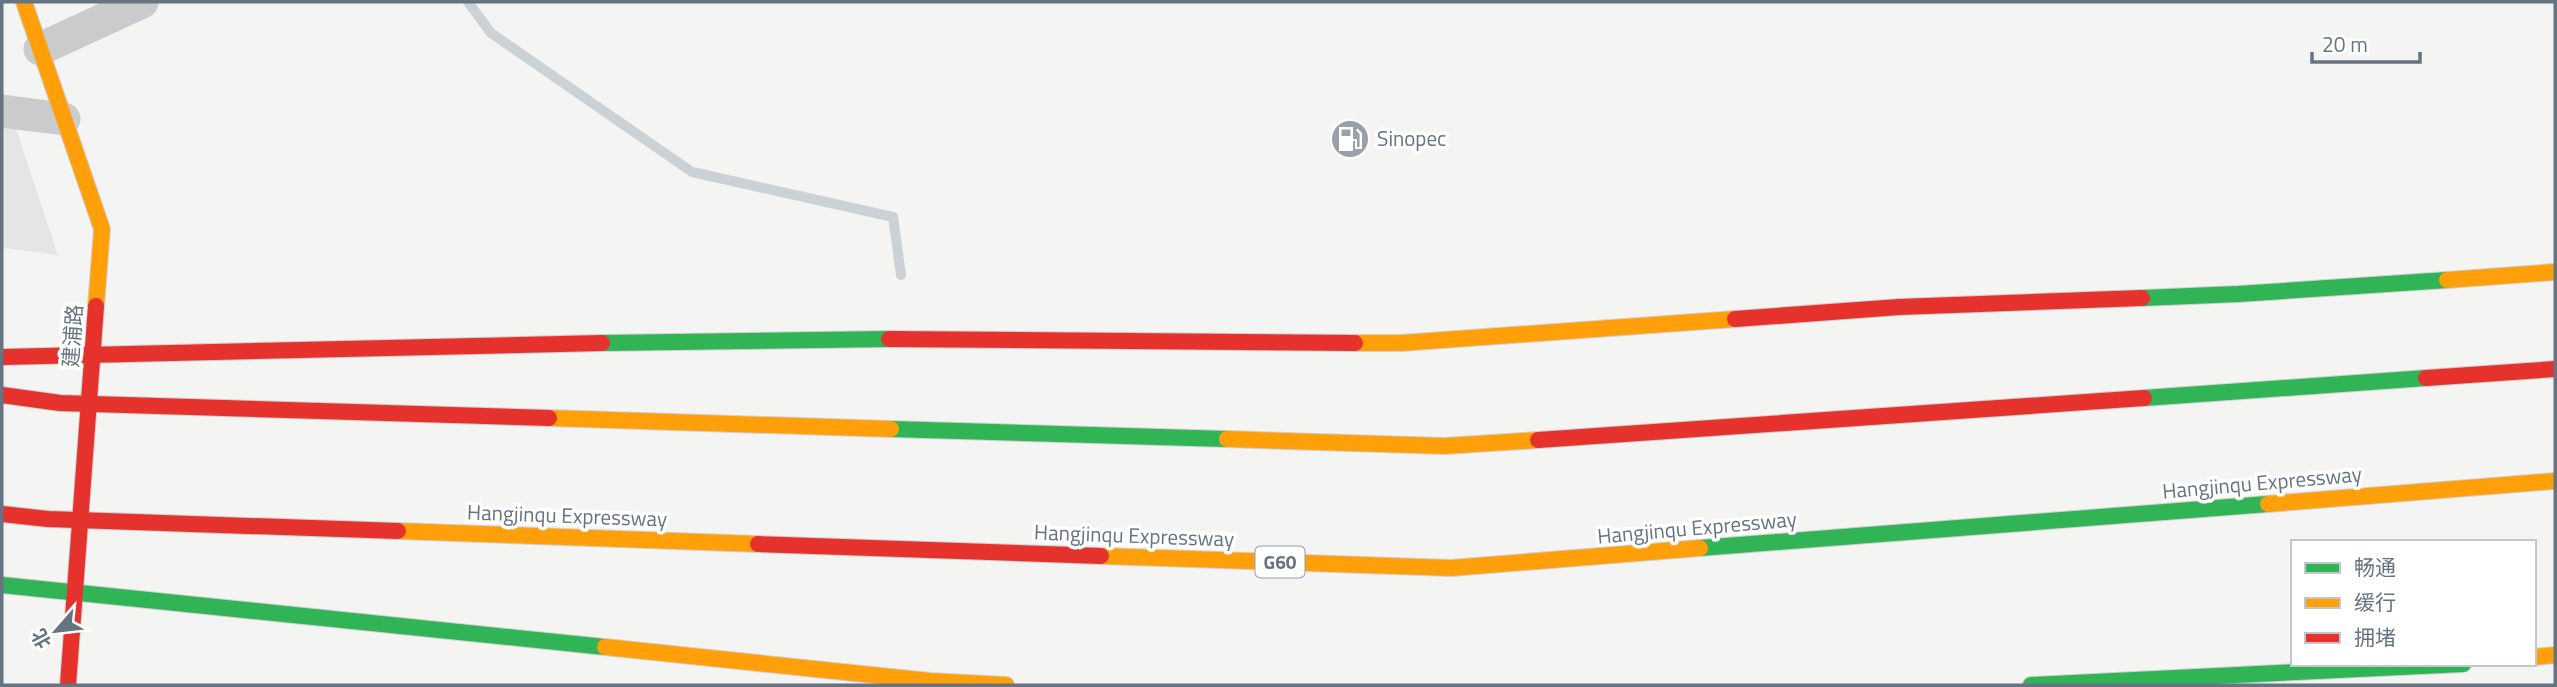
<svg xmlns="http://www.w3.org/2000/svg" width="2557" height="687" font-family="'Titillium Web','Noto Sans SC',sans-serif">
	<style>
		.built { fill: #e4e6e5 }
		.lines { fill: none; stroke-linecap: round; stroke-linejoin: round }
		.stream { stroke: #cbd2d5; stroke-width: 10 }
		.fast-casing { stroke: #d0d0d1; stroke-width: 18 }
		.slow-casing { stroke: #d0d0d1; stroke-width: 18 }
		.jam-casing { stroke: #d0d0d1; stroke-width: 18 }
		.street { stroke: #cacbcc; stroke-width: 33 }
		.fast { stroke: #30b455; stroke-width: 16 }
		.slow { stroke: #ff9f0a; stroke-width: 16 }
		.jam { stroke: #e5322d; stroke-width: 16 }
		.labels { text-anchor: middle; stroke-width: 7; stroke-linejoin: round; paint-order: stroke }
		.shield { fill: #fff; stroke: #949da7; stroke-width: 2 }
		.shield-label { font-size: 19px; font-weight: bold; fill: #667381 }
		.poi-label { font-size: 21px; fill: #667381; stroke: #fff; text-anchor: start }
		.street-label { font-size: 21px; fill: #667381; stroke: #fff }
	</style>
	<rect width="100%" height="100%" fill="#f4f4f3"/>
	<!-- built -->
	<path class="built" d="M2 86 58 255 2 248Z"/>
	<g class="lines">
		<!-- stream -->
		<path class="stream" d="M468 2 491 33 692 172 893 217 901 275"/>
		<defs>
			<g id="fast">
				<path d="M2142 298 2238 294 2447 280"/>
				<path d="M602 343 889 339"/>
				<path d="M2144 398 2426 378"/>
				<path d="M891 429 1227 439"/>
				<path d="M1700 548 2268 504"/>
				<path d="M2 585 605 647"/>
				<path d="M2031 685 2463 664"/>
			</g>
			<g id="slow">
				<path d="M24 2 102 229 96 306"/>
				<path d="M2447 280 2555 272"/>
				<path d="M1355 343H1401L1735 319"/>
				<path d="M549 418 891 429"/>
				<path d="M1227 439 1445 446 1538 440"/>
				<path d="M2268 504 2555 481"/>
				<path d="M398 531 758 544"/>
				<path d="M1101 556 1451 568 1700 548"/>
				<path d="M605 647 930 681 1006 685"/>
				<path d="M2534 657 2555 655"/>
			</g>
			<g id="jam">
				<path d="M1735 319 1899 307 2142 298"/>
				<path d="M889 339 1355 343"/>
				<path d="M2 357 602 343"/>
				<path d="M2426 378 2555 369"/>
				<path d="M2 395 60 403 549 418"/>
				<path d="M1538 440 2144 398"/>
				<path d="M2 514 48 519 398 531"/>
				<path d="M758 544 1101 556"/>
				<path d="M68 685 96 306"/>
			</g>
		</defs>
		<!-- fast casing -->
		<use href="#fast" class="fast-casing"/>
		<!-- slow casing -->
		<use href="#slow" class="slow-casing"/>
		<!-- jam casing -->
		<use href="#jam" class="jam-casing"/>
		<!-- street -->
		<g class="street">
			<path d="M40 49 142 2"/>
			<path d="M2 111 64 119"/>
		</g>
		<!-- fast -->
		<use href="#fast" class="fast"/>
		<!-- slow -->
		<use href="#slow" class="slow"/>
		<!-- jam -->
		<use href="#jam" class="jam"/>
	</g>
	<!-- icons -->
	<defs>
		<symbol id="fuel-disc" viewBox="-11 -11 22 22"><circle r="9.5" fill="#98a0a9" stroke="#fff"/><path d="M-5.5-6h7V0h2V4h1.3V-2.5L3-4.5l.8-.8L6-3V5H2.5V1h-1V6h-7ZM-4.2-4.7v3.2H.2V-4.7Z" fill="#fff"/></symbol>
	</defs>
	<g fill-rule="evenodd">
		<use href="#fuel-disc" x="1328" y="117" width="44" height="44"/>
	</g>
	<g class="labels">
		<!-- shield labels -->
		<rect class="shield" x="1255.5" y="546.5" width="49" height="31" rx="5"/>
		<g class="shield-label">
			<text x="1280" y="569">G60</text>
		</g>
		<!-- poi labels -->
		<g class="poi-label">
			<text x="1377" y="146">Sinopec</text>
		</g>
		<!-- street labels -->
		<g class="street-label">
			<text transform="translate(73 336) rotate(-86)" y="7">建浦路</text>
			<text transform="translate(2262 483) rotate(-5)" y="7">Hangjinqu Expressway</text>
			<text transform="translate(567 516) rotate(2)" y="7">Hangjinqu Expressway</text>
			<text transform="translate(1697 528) rotate(-5)" y="7">Hangjinqu Expressway</text>
			<text transform="translate(1134 536) rotate(2)" y="7">Hangjinqu Expressway</text>
		</g>
	</g>
	<!-- border -->
	<rect width="2557" height="687" fill="none" stroke="#667381" stroke-width="7"/>
	<!-- legend -->
	<rect x="2291" y="540" width="245" height="126" fill="#ffffff" stroke="#c2c7cd" stroke-width="2"/>
	<rect x="2305" y="563" width="35" height="10" fill="#30b455" stroke="#c2c7cd" stroke-width="2"/>
	<text x="2354" y="575" font-size="21" fill="#667381">畅通</text>
	<rect x="2305" y="598" width="35" height="10" fill="#ff9f0a" stroke="#c2c7cd" stroke-width="2"/>
	<text x="2354" y="610" font-size="21" fill="#667381">缓行</text>
	<rect x="2305" y="633" width="35" height="10" fill="#e5322d" stroke="#c2c7cd" stroke-width="2"/>
	<text x="2354" y="645" font-size="21" fill="#667381">拥堵</text>
	<!-- north arrow -->
	<g transform="translate(56 631) rotate(242)" stroke="#ffffff" stroke-width="5" paint-order="stroke">
	<path d="M0-5L12 26L0 18L-12 26Z" fill="#667381"/>
	<text y="-10" font-size="19" font-weight="bold" text-anchor="middle" fill="#667381">北</text>
	</g>
	<!-- scale -->
	<path d="M2312 52v10h108v-10" fill="none" stroke="#667381" stroke-width="3.5"/>
	<text x="2322" y="52" font-size="21" fill="#667381" stroke="#ffffff" stroke-width="5" paint-order="stroke">20 m</text>
</svg>
